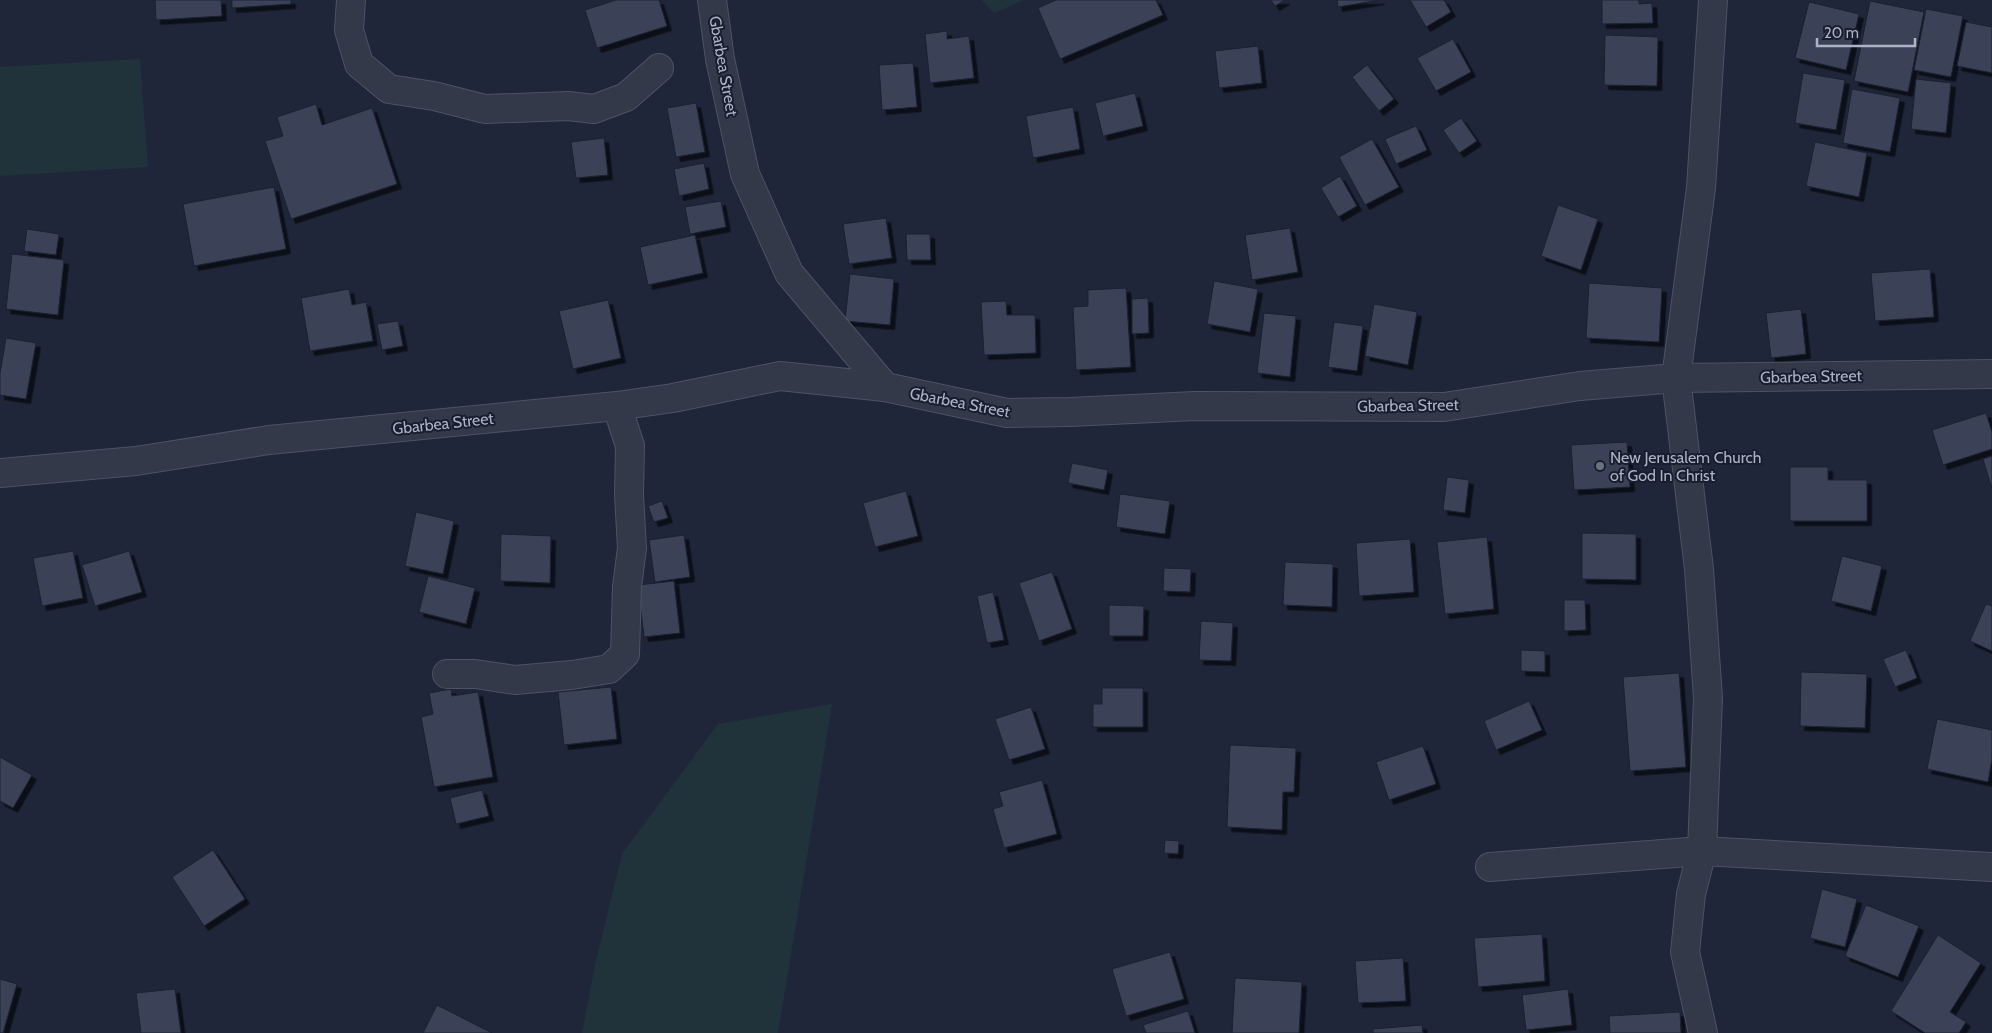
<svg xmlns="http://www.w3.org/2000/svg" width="1992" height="1033" font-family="Cabin,sans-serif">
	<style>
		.green { fill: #21333a }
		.building { fill: #3b4359; stroke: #1a2030; filter: url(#shadow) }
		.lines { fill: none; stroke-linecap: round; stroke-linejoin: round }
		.street-casing { stroke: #4d5364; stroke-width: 30 }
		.street { stroke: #333949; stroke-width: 28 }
		.worship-dot { fill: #6b7280; stroke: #181e2e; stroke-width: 2 }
		.labels { text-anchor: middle; stroke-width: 4; stroke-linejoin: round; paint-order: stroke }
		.street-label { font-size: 16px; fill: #adb3c6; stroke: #181e2e }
		.poi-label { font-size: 16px; fill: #adb3c6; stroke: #181e2e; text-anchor: start }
	</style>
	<defs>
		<filter id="shadow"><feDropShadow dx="4.5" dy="4.5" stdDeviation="0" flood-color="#0009"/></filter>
	</defs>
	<rect width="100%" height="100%" fill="#1f2639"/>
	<!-- green -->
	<g class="green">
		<path d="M982 0H1024L994 13Z"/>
		<path d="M140 59 148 167 0 176V67Z"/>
		<path d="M832 704 778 1033H582L595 965 622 854 718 724Z"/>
	</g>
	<!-- building -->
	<g class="building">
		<path d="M155 0H221L222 16 156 20Z"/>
		<path d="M232 0H291V4L232 8Z"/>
		<path d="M616 0H659L667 26 597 48 585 10Z"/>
		<path d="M1056 0H1156L1163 15 1060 59 1038 8Z"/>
		<path d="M1271 0H1285L1275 6Z"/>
		<path d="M1337 0H1380L1338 7Z"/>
		<path d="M1410 0H1444L1451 12 1426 27Z"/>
		<path d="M1602 0H1639V4L1652 3 1653 23 1602 24Z"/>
		<path d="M1870 1 1924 12 1908 92 1854 81Z"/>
		<path d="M1809 2 1859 14 1846 70 1795 58Z"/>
		<path d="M1926 9 1963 16 1951 77 1914 70Z"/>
		<path d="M1966 22 1992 27V73L1957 66Z"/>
		<path d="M947 31V39L969 36 974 78 930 83 925 34Z"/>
		<path d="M1605 35 1658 37 1657 86 1604 85Z"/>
		<path d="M1453 39 1471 72 1436 91 1417 58Z"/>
		<path d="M1258 46 1262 83 1219 88 1215 51Z"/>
		<path d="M913 63 917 107 882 110 879 65Z"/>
		<path d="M1367 65 1394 99 1379 111 1352 77Z"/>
		<path d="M1803 73 1845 80 1836 130 1795 123Z"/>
		<path d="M1916 79 1951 83 1946 133 1911 129Z"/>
		<path d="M1852 89 1900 98 1890 152 1843 143Z"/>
		<path d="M1135 93 1143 126 1103 136 1095 103Z"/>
		<path d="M696 103 705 152 676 157 667 108Z"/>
		<path d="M316 104 322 125 372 108 397 184 291 219 265 141 283 136 277 117Z"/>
		<path d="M1073 107 1080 149 1033 158 1026 116Z"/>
		<path d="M1461 118 1477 141 1459 153 1443 130Z"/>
		<path d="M1416 126 1427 150 1396 164 1385 139Z"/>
		<path d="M604 138 608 175 576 178 571 142Z"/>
		<path d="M1372 139 1399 187 1365 205 1339 157Z"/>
		<path d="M1815 142 1867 153 1859 197 1806 186Z"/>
		<path d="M704 163 709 189 679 196 674 169Z"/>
		<path d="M1340 176 1357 206 1338 217 1321 188Z"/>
		<path d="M274 187 286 249 194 266 183 204Z"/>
		<path d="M721 201 726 227 690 234 685 207Z"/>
		<path d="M1558 205 1598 219 1581 270 1541 256Z"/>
		<path d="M886 218 892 258 849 264 843 224Z"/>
		<path d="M1290 228 1298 272 1252 280 1245 235Z"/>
		<path d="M27 229 59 234 56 255 24 251Z"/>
		<path d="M906 234H930L931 260H907Z"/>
		<path d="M695 235 703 273 648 285 640 247Z"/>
		<path d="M12 254 64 260 58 315 6 309Z"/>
		<path d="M1930 269 1934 317 1875 321 1871 273Z"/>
		<path d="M850 274 894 279 890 325 845 321Z"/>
		<path d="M1214 281 1258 289 1250 332 1207 324Z"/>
		<path d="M1589 283 1662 288 1659 342 1586 338Z"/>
		<path d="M1126 288 1131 367 1076 370 1073 307 1088 306V290Z"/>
		<path d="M349 289 352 305 366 302 373 341 310 351 301 298Z"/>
		<path d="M1148 298 1149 333 1132 334V299Z"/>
		<path d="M608 300 621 358 573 369 559 311Z"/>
		<path d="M1006 301 1007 315H1035L1036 353 984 355 981 302Z"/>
		<path d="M1374 304 1417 312 1408 365 1365 356Z"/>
		<path d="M1801 309 1806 354 1771 358 1766 313Z"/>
		<path d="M1264 313 1296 316 1290 377 1257 373Z"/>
		<path d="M398 321 403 346 382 350 377 324Z"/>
		<path d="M1334 322 1363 326 1357 371 1328 367Z"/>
		<path d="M6 338 36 343 26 399 0 395V373Z"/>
		<path d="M1986 413 1992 432V449L1943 465 1932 430Z"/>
		<path d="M1627 442 1630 487 1574 490 1571 445Z"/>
		<path d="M1992 456V489L1983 459Z"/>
		<path d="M1072 463 1108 470 1104 490 1068 483Z"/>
		<path d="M1790 467H1828V480H1867V521H1790Z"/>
		<path d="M1447 477 1469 480 1465 513 1443 510Z"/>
		<path d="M906 491 918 536 875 547 863 503Z"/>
		<path d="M1120 494 1170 501 1165 534 1116 527Z"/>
		<path d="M662 501 668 518 654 522 648 506Z"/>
		<path d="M416 512 454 521 443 574 405 566Z"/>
		<path d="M1582 533 1636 534V580L1582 579Z"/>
		<path d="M501 534 551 536 550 583 500 581Z"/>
		<path d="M684 535 690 577 655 582 649 540Z"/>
		<path d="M1487 537 1494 609 1445 614 1437 542Z"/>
		<path d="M1410 539 1414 592 1359 596 1356 543Z"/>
		<path d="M73 551 83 598 42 606 33 558Z"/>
		<path d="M129 551 142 592 95 606 82 565Z"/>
		<path d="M1842 556 1882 566 1871 611 1831 601Z"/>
		<path d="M1285 562 1333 564 1332 607 1283 605Z"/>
		<path d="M1164 568 1191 569 1190 592 1163 591Z"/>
		<path d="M1052 572 1072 629 1039 641 1019 583Z"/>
		<path d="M428 576 475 588 466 624 419 612Z"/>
		<path d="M674 581 680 633 644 637 638 585Z"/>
		<path d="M993 592 1004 640 987 643 977 596Z"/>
		<path d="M1564 600H1585L1586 630 1564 631Z"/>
		<path d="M1986 604 1992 606V651L1970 641Z"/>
		<path d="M1109 605 1144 606 1143 636H1109Z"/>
		<path d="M1201 621 1233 623 1231 661 1199 660Z"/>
		<path d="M1521 650 1545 651V672L1521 671Z"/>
		<path d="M1906 650 1917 678 1895 687 1883 659Z"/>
		<path d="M1801 672 1867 674 1865 728 1800 726Z"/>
		<path d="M1679 673 1686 767 1630 771 1623 677Z"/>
		<path d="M611 687 617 739 564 745 558 692Z"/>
		<path d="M1102 688H1143V727H1093V704H1102Z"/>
		<path d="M451 689 452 696 478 692 493 777 434 787 421 717 433 714 429 693Z"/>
		<path d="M1529 701 1542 730 1496 750 1484 721Z"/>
		<path d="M1031 707 1045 749 1009 760 995 719Z"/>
		<path d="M1937 719 1992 730V759L1988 782 1927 769Z"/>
		<path d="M1230 745 1296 748 1294 792H1283L1282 830 1227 827Z"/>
		<path d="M1423 746 1436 784 1389 800 1376 762Z"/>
		<path d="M0 757 32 775 13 808 0 801Z"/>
		<path d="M1042 780 1057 834 1004 848 993 809 1003 806 999 792Z"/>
		<path d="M482 790 489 816 456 824 450 798Z"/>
		<path d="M1165 840 1179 841 1178 854 1164 853Z"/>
		<path d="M213 850 245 899 204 926 172 877Z"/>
		<path d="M1822 889 1857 899 1845 947 1810 938Z"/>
		<path d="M1866 905 1919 926 1898 977 1845 956Z"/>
		<path d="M1542 934 1545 981 1478 987 1474 938Z"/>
		<path d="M1938 935 1981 963 1950 1012 1966 1022 1959 1033H1925L1891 1011Z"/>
		<path d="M1170 952 1184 999 1126 1016 1112 969Z"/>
		<path d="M1403 958 1406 1001 1358 1003 1355 961Z"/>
		<path d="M1235 978 1302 982 1299 1033H1232Z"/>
		<path d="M0 979 17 984 3 1033H0Z"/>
		<path d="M175 989 181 1033H141L136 993Z"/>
		<path d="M1568 989 1572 1025 1526 1030 1522 995Z"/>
		<path d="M437 1005 492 1033H423Z"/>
		<path d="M1188 1011 1195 1033H1146L1143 1025Z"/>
		<path d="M1680 1012 1681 1033H1610L1609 1016Z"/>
		<path d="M1422 1025 1423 1033H1373V1029Z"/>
	</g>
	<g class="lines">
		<defs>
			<g id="street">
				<path d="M351 0 349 30 359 64 389 89 434 96 485 109 568 106 594 109 626 97 659 68"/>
				<path d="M885 387 1007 413 1070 412 1195 406 1444 407 1580 386 1676 378 1992 374"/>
				<path d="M0 473 136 461 269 440 617 406 673 398 780 376 885 387 789 273 745 174 720 59 712 0"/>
				<path d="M447 674H475L515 680 572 675 609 669 625 654 627 587 632 548 629 495 630 446 617 406"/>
				<path d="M1490 867 1702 851 1992 867"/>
				<path d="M1703 1033 1685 952 1691 894 1702 851 1708 698 1699 569 1676 378 1701 188 1713 0"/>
			</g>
		</defs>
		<!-- street casing -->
		<use href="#street" class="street-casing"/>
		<!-- street -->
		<use href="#street" class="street"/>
	</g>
	<!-- markers -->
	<circle class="worship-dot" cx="1600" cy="466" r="5"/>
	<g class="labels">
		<!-- street labels -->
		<g class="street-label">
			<text transform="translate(724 66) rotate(80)" y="6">Gbarbea Street</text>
			<text transform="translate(1811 376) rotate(-1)" y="6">Gbarbea Street</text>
			<text transform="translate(960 402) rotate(11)" y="6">Gbarbea Street</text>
			<text transform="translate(1408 405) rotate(-1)" y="6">Gbarbea Street</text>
			<text transform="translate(443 423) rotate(-6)" y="6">Gbarbea Street</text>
		</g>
		<!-- poi labels -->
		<g class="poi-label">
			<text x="1610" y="463">New Jerusalem Church<tspan x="1610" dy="18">of God In Christ</tspan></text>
		</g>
	</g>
	<!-- scale -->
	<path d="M1817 38v8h98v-8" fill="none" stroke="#adb3c6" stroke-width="2.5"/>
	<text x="1824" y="38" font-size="15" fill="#adb3c6" stroke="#181e2e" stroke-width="4" paint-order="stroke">20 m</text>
</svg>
